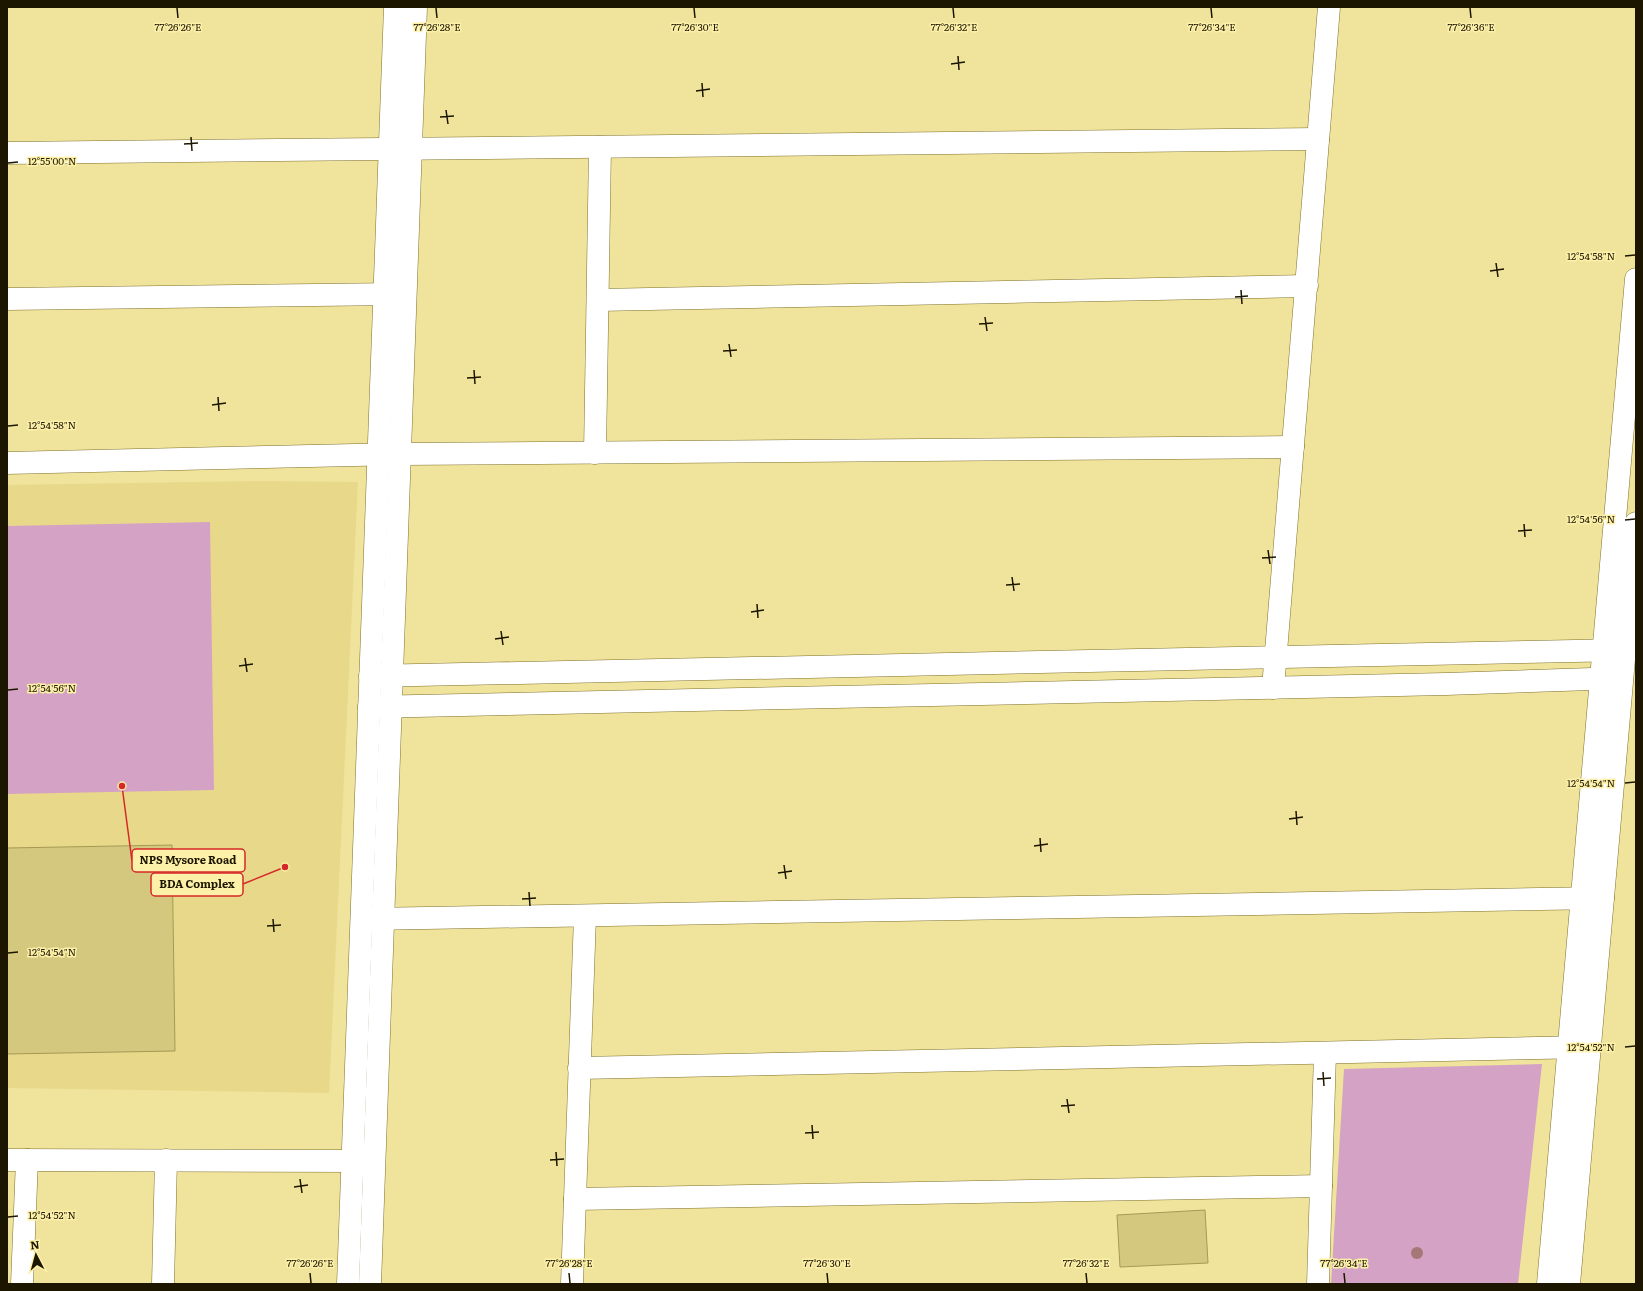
<svg xmlns="http://www.w3.org/2000/svg" width="1643" height="1291" font-family="Literata,serif">
	<style>
		.built { fill: #e8d98a }
		.green { fill: #d4a2c4 }
		.building { fill: #d4c77e; stroke: #a69954 }
		.lines { fill: none; stroke-linecap: round; stroke-linejoin: round }
		.minor-casing { stroke: #7f722c; stroke-width: 23 }
		.tertiary-casing { stroke: #7f722c; stroke-width: 23 }
		.minor { stroke: #fff; stroke-width: 22 }
		.tertiary { stroke: #fff; stroke-width: 22 }
		.tree { fill: #a57776 }
		.ticks { fill: none; stroke: #1c1600; stroke-width: 1.5 }
		.ticks-label { font-size: 10px; text-anchor: middle; fill: #1c1600; stroke: #fdf0a9; stroke-width: 3; stroke-linejoin: round; paint-order: stroke }
		.leader { fill: none; stroke: #d62828; stroke-width: 1.5 }
		.callout-dot { fill: #d62828; stroke: #fdf0a9; stroke-width: 1.5 }
		.callout { fill: #fdf0a9; stroke: #d62828; stroke-width: 1.5 }
		.callout-label { font-size: 11px; text-anchor: middle; font-weight: bold; fill: #1c1600 }
	</style>
	<rect width="100%" height="100%" fill="#f0e39c"/>
	<!-- built -->
	<path class="built" d="M263 481 358 482 329 1093 7 1088V485Z"/>
	<!-- green -->
	<g class="green">
		<path d="M210 522 214 790 7 794V526Z"/>
		<path d="M1542 1064 1518 1284H1331L1344 1069Z"/>
	</g>
	<!-- building -->
	<g class="building">
		<path d="M172 845 175 1051 7 1054V848Z"/>
		<path d="M1205 1210 1208 1263 1120 1267 1117 1215Z"/>
	</g>
	<g class="lines">
		<defs>
			<g id="minor">
				<path d="M7 153 1318 139"/>
				<path d="M7 299 398 294"/>
				<path d="M598 300 1307 286"/>
				<path d="M595 453 600 147"/>
				<path d="M7 463 400 454 1293 447"/>
				<path d="M1273 688 1329 7"/>
				<path d="M369 919 1603 898"/>
				<path d="M579 1068 1590 1047"/>
				<path d="M7 1160 367 1161"/>
				<path d="M575 1199 1321 1186"/>
				<path d="M22 1284 27 1160"/>
				<path d="M163 1284 166 1160"/>
				<path d="M348 1284 395 7"/>
				<path d="M370 1284 416 7"/>
				<path d="M572 1284 585 916"/>
				<path d="M1318 1284 1325 1053"/>
				<path d="M1548 1284 1636 279"/>
				<path d="M1569 1284 1636 523"/>
			</g>
			<g id="tertiary">
				<path d="M370 676 1625 650"/>
				<path d="M369 707 1446 684 1622 678"/>
			</g>
		</defs>
		<!-- minor casing -->
		<use href="#minor" class="minor-casing"/>
		<!-- tertiary casing -->
		<use href="#tertiary" class="tertiary-casing"/>
		<!-- minor -->
		<use href="#minor" class="minor"/>
		<!-- tertiary -->
		<use href="#tertiary" class="tertiary"/>
	</g>
	<!-- trees -->
	<circle class="tree" cx="1417" cy="1253" r="6"/>
	<!-- ticks -->
	<path class="ticks" d="M177 8 178 18M436 8 437 18M694 8 695 18M953 8 954 18M1211 8 1212 18M1470 8 1471 18M958 56 959 70M951 64 965 62M702 83 703 97M696 91 710 89M446 110 448 124M440 117 454 116M191 137 192 151M184 144 198 143M8 163 18 162M1625 256 1635 255M1496 263 1498 277M1490 271 1504 269M1241 290 1242 304M1235 297 1248 296M985 317 987 331M979 324 993 323M729 344 731 357M723 351 737 350M474 370 475 384M467 378 481 377M218 397 219 411M212 405 226 403M8 426 18 425M1625 520 1635 519M1524 524 1525 537M1518 531 1532 530M1268 550 1270 564M1262 558 1276 557M1012 577 1014 591M1006 585 1020 584M757 604 758 618M751 612 764 610M501 631 503 645M495 639 509 637M245 658 247 672M239 666 253 664M8 690 18 689M1625 783 1635 782M1296 811 1297 825M1289 819 1303 817M1040 838 1041 852M1034 846 1048 844M784 865 786 879M778 873 792 871M529 892 530 906M522 899 536 898M273 919 274 932M267 926 281 925M8 953 18 952M1625 1047 1635 1046M1323 1072 1324 1086M1317 1079 1331 1078M1067 1099 1069 1113M1061 1106 1075 1105M812 1125 813 1139M805 1133 819 1132M556 1152 557 1166M550 1160 564 1159M300 1179 302 1193M294 1187 308 1185M8 1217 18 1216M310 1273 311 1283M569 1273 570 1283M827 1273 828 1283M1086 1273 1087 1283M1344 1273 1345 1283"/>
	<g class="ticks-label">
		<text x="178" y="31">77°26'26"E</text>
		<text x="437" y="31">77°26'28"E</text>
		<text x="695" y="31">77°26'30"E</text>
		<text x="954" y="31">77°26'32"E</text>
		<text x="1212" y="31">77°26'34"E</text>
		<text x="1471" y="31">77°26'36"E</text>
		<text x="52" y="165">12°55'00"N</text>
		<text x="1591" y="260">12°54'58"N</text>
		<text x="52" y="429">12°54'58"N</text>
		<text x="1591" y="523">12°54'56"N</text>
		<text x="52" y="692">12°54'56"N</text>
		<text x="1591" y="787">12°54'54"N</text>
		<text x="52" y="956">12°54'54"N</text>
		<text x="1591" y="1051">12°54'52"N</text>
		<text x="52" y="1219">12°54'52"N</text>
		<text x="310" y="1267">77°26'26"E</text>
		<text x="569" y="1267">77°26'28"E</text>
		<text x="827" y="1267">77°26'30"E</text>
		<text x="1086" y="1267">77°26'32"E</text>
		<text x="1344" y="1267">77°26'34"E</text>
	</g>
	<!-- callouts -->
	<path class="leader" d="M122 786L132 861M285 867L243 884"/>
	<g class="callout-dot">
		<circle cx="122" cy="786" r="4"/>
		<circle cx="285" cy="867" r="4"/>
	</g>
	<g class="callout">
		<rect x="132" y="849" width="113" height="23" rx="4"/>
		<rect x="151" y="873" width="92" height="23" rx="4"/>
	</g>
	<g class="callout-label">
		<text x="188" y="864">NPS Mysore Road</text>
		<text x="197" y="888">BDA Complex</text>
	</g>
	<!-- border -->
	<rect width="1643" height="1291" fill="none" stroke="#1c1600" stroke-width="16"/>
	<!-- north arrow -->
	<g transform="translate(36 1255) rotate(354)" stroke="#fdf0a9" stroke-width="3" paint-order="stroke">
	<path d="M0-3L7 15L0 10L-7 15Z" fill="#1c1600"/>
	<text y="-6" font-size="11" font-weight="bold" text-anchor="middle" fill="#1c1600">N</text>
	</g>
</svg>
